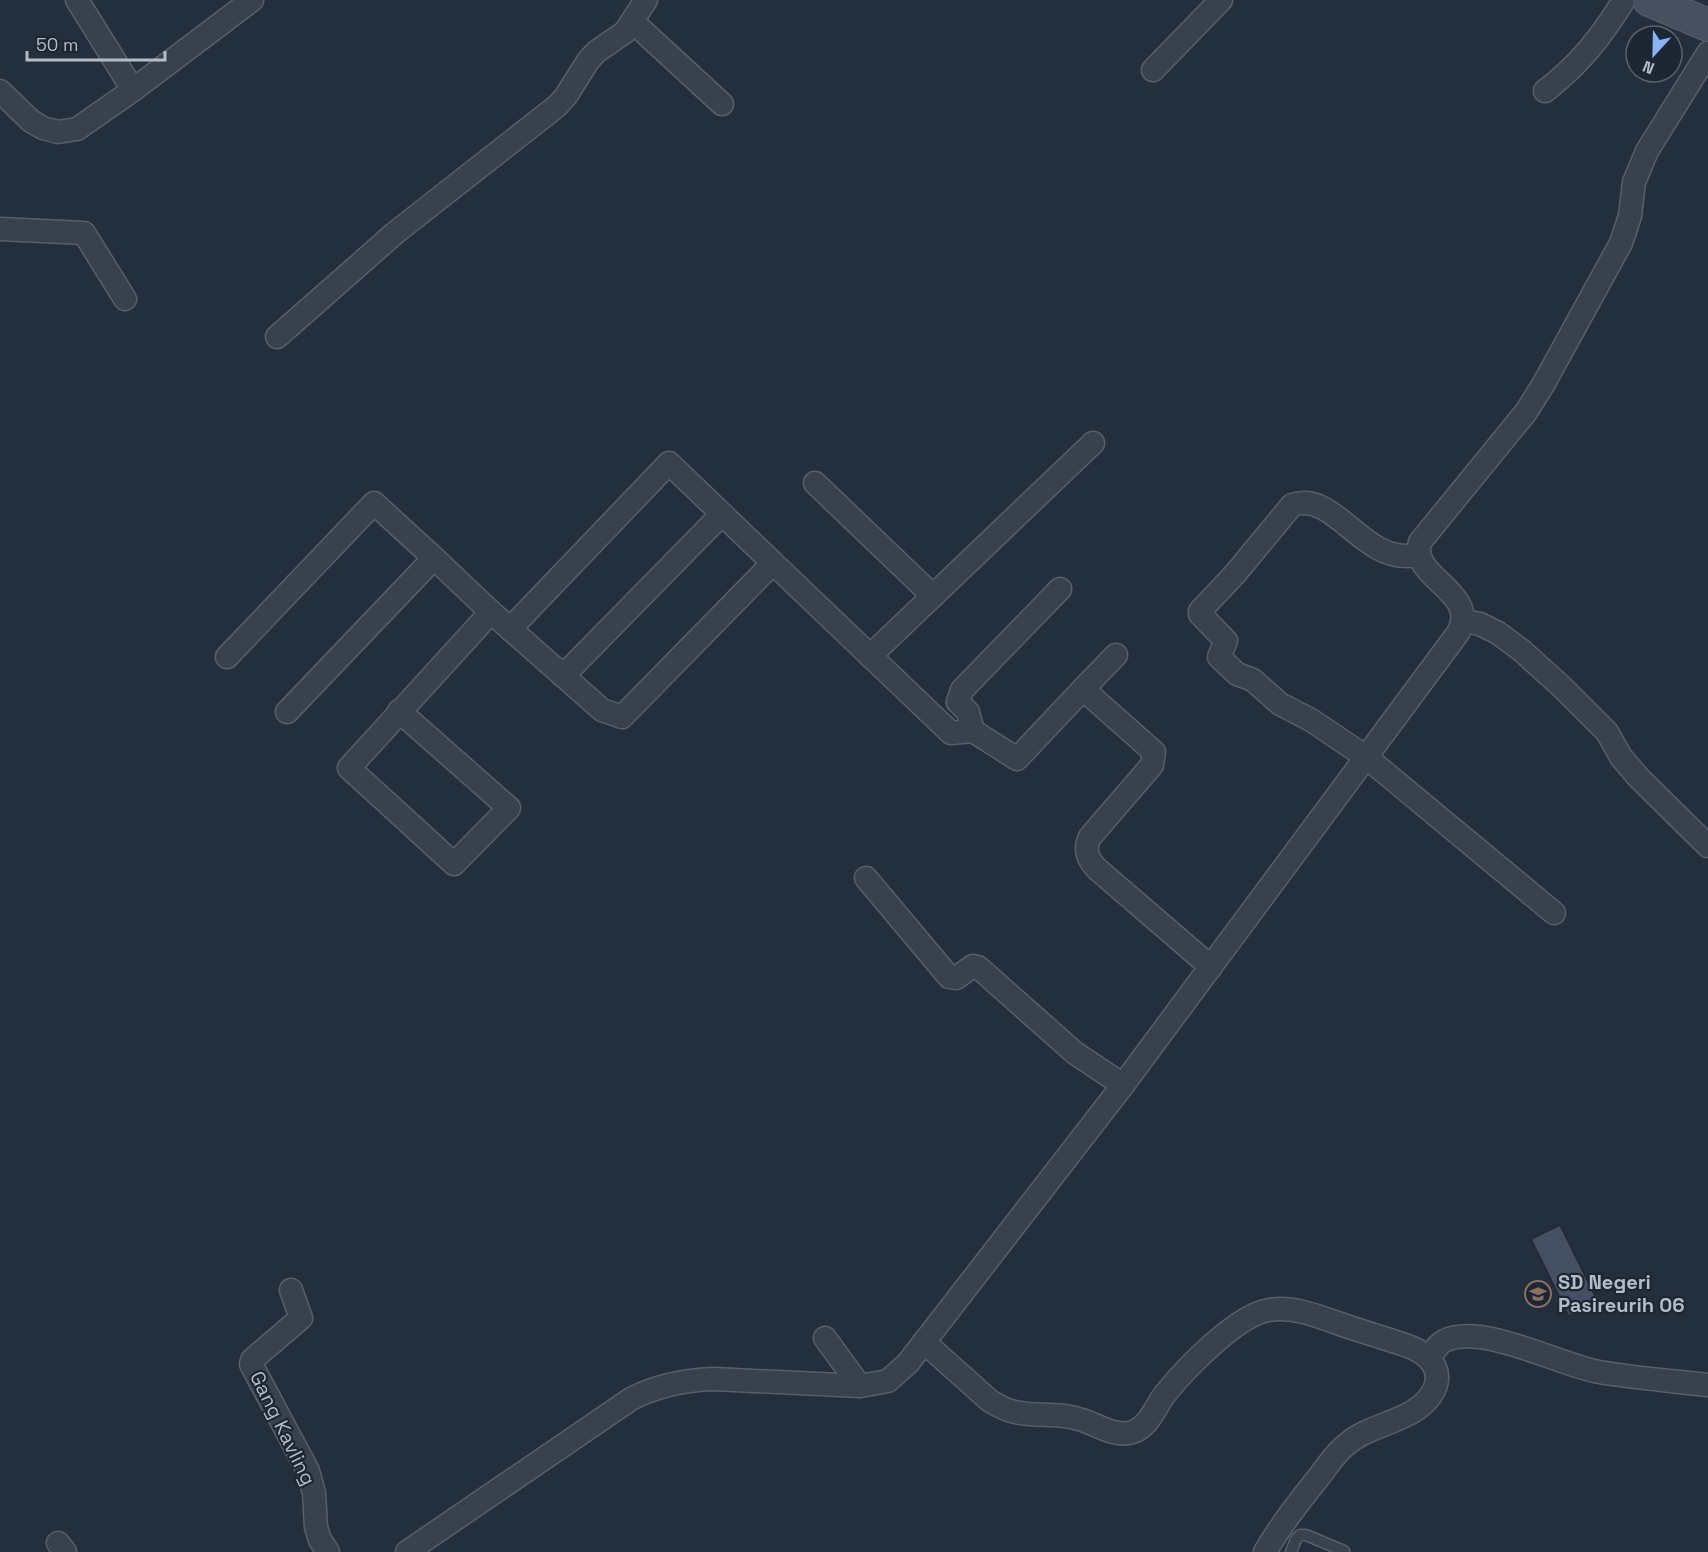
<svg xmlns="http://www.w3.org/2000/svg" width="1708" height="1552" font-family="'Space Grotesk',sans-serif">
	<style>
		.building { fill: #455162; stroke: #1f2835; stroke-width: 1.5 }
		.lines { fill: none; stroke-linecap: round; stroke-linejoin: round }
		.lane-casing { stroke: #565f6c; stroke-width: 13 }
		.street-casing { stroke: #565f6c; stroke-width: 25 }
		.secondary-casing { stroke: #565f6c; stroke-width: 34 }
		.lane { stroke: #38414e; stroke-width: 10 }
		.street { stroke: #38414e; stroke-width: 22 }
		.secondary { stroke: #465061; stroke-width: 32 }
		.labels { text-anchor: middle; stroke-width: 4.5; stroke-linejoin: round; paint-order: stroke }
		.poi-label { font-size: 20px; font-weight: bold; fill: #b4bcc9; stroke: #1d2633; text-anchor: start }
		.street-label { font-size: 20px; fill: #b4bcc9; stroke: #1d2633 }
	</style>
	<rect width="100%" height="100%" fill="#242f3e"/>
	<!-- building -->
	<path class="building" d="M1560 1225 1598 1302 1569 1316 1531 1239Z"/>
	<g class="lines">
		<defs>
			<path id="lane" d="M1291 1552 1296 1539 1300 1535H1306L1344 1551"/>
			<g id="street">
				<path d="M77 0 133 90"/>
				<path d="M633 22 722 104"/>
				<path d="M1153 70 1221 0"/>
				<path d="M0 91 31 121 43 128 58 132 77 129 133 90 252 0"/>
				<path d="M1545 91C1580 64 1601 37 1624 0"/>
				<path d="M0 229 84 233 125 299"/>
				<path d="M277 337 395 233 557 106 566 96 588 61 596 52 625 32 646 0"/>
				<path d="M815 483 933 596"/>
				<path d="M1418 555C1362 566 1337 490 1292 505L1235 574 1200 611V614L1226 641 1219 657 1237 674 1253 680 1280 704 1311 720 1366 757 1554 913"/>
				<path d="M1464 621 1480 624 1498 633 1521 650 1563 688 1607 732 1621 757 1639 778 1708 846"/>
				<path d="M510 629 669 463 773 563"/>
				<path d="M870 656 1093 443"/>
				<path d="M227 657 374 503 434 558"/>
				<path d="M563 676 722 514"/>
				<path d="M1083 689 1116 655"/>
				<path d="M399 711 509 808 454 864 349 768 491 612 602 710 622 717 773 563 951 733 973 731 1017 759 1083 689 1154 752 1152 765 1090 837C1084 849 1087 858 1096 868L1211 967"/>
				<path d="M287 712 434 558 491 612"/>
				<path d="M973 731 968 712 958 702 962 690 1060 589"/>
				<path d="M866 878 949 977 956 978 973 966 978 967 1075 1053 1123 1085"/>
				<path d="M291 1290 301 1318 252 1360 251 1364 308 1471 314 1493 316 1527 320 1540 328 1552"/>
				<path d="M825 1338 860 1386"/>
				<path d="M924 1342 990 1401C997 1405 1004 1409 1011 1411 1034 1418 1058 1411 1082 1420 1098 1425 1113 1436 1129 1433 1148 1430 1155 1407 1165 1394 1185 1369 1237 1315 1269 1310 1296 1305 1327 1320 1352 1328 1371 1334 1390 1340 1408 1346 1427 1353 1444 1368 1434 1390 1418 1422 1372 1422 1347 1444 1335 1453 1327 1467 1318 1478 1299 1502 1280 1526 1265 1552"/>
				<path d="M1430 1358C1434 1351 1437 1345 1444 1341 1481 1322 1559 1365 1599 1372 1635 1378 1672 1381 1708 1385"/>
				<path d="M58 1543 65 1552"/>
				<path d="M407 1552 631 1399C658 1385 684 1380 714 1379L860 1386 888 1381 908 1363 1123 1085 1458 633C1481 592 1409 578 1420 542L1526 412 1543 385 1621 243 1630 216 1634 182 1647 151 1708 53"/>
			</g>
			<path id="secondary" d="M1649 0 1708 25"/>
		</defs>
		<!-- lane casing -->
		<use href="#lane" class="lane-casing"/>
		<!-- street casing -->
		<use href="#street" class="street-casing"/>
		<!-- secondary casing -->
		<use href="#secondary" class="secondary-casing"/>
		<!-- lane -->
		<use href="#lane" class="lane"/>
		<!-- street -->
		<use href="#street" class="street"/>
		<!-- secondary -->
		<use href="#secondary" class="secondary"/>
	</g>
	<!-- icons -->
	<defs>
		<symbol id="school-ring" viewBox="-11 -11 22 22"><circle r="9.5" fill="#1d2633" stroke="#8d6e63" stroke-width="1.5"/><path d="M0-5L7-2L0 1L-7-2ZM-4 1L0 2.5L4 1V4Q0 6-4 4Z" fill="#8d6e63"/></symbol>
	</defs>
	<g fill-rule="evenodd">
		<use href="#school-ring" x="1523" y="1279" width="30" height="30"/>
	</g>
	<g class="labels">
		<!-- poi labels -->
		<g class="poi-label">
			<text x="1558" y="1289">SD Negeri<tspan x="1558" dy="23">Pasireurih 06</tspan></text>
		</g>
		<!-- street labels -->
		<g class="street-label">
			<text transform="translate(283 1428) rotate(64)" y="7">Gang Kavling</text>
		</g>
	</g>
	<!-- north arrow -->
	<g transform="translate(1654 54) rotate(202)"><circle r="28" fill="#1d2633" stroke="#59626f" stroke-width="1.5"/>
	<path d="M0-4.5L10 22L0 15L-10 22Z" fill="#8ab4f8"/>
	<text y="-9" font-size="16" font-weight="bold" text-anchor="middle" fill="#b4bcc9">N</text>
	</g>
	<!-- scale -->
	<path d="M27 51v9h138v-9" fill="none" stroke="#b4bcc9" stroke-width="3"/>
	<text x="36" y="51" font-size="18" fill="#b4bcc9" stroke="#1d2633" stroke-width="4.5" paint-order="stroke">50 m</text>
</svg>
